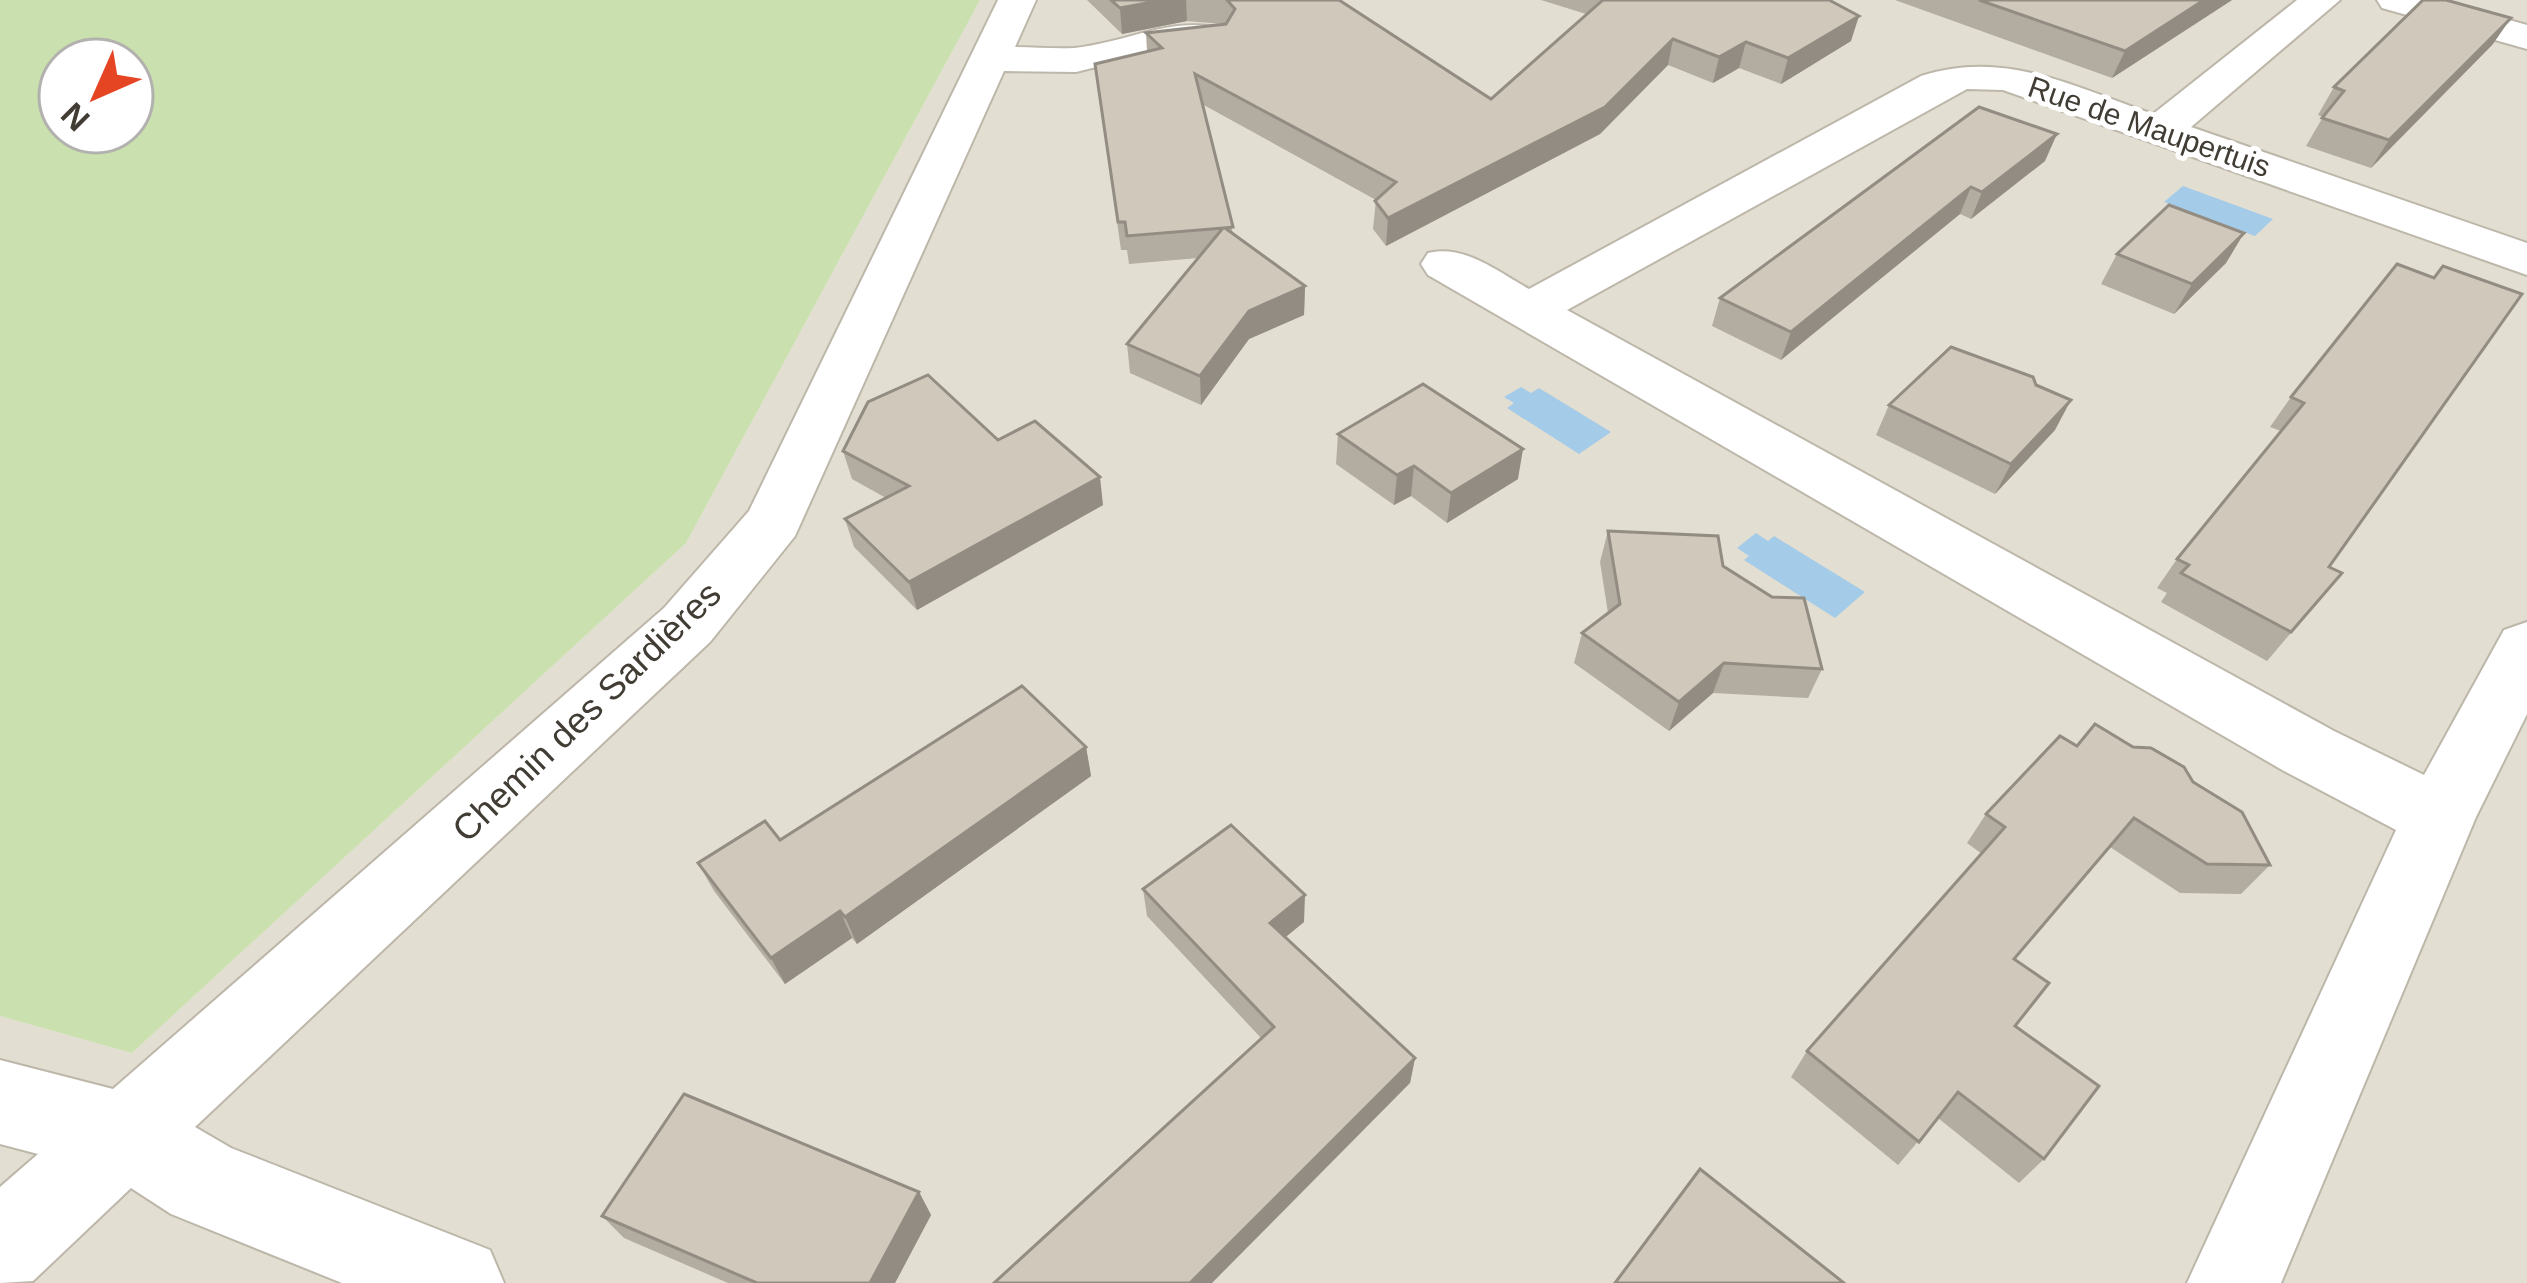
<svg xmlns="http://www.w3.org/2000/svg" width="2527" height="1283" font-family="Helvetica,sans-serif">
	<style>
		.residential { fill: #e3ded2 }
		.green { fill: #cae1af; fill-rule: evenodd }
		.water { fill: #a4cbe8 }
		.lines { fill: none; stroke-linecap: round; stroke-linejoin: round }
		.street-casing { stroke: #bdb7aa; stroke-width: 4 }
		.street { fill: #fff; fill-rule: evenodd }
		.wall { fill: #b3aca0 }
		.shaded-wall { fill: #928c82 }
		.building { fill: #d0c8ba; stroke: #928c82; stroke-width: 3 }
		.labels { text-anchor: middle; stroke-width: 10; stroke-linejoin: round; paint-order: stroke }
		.far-street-label { font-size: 30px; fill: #413c34; stroke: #fff }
		.street-label { font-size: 36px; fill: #413c34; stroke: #fff }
	</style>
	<rect width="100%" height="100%" fill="#f0ece3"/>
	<!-- residential -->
	<path class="residential" d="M980 0H2527V1283H0V1016L132 1053 686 543Z"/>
	<!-- green -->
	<path class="green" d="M0 0H980L686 543 132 1053 0 1016ZM60 60H132V132H60Z"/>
	<!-- water -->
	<g class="water">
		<path d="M2183 186 2273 219 2255 236 2164 202Z"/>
		<path d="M1521 387 1531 393 1539 388 1611 432 1579 454 1507 408 1514 403 1504 397Z"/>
		<path d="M1756 533 1768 541 1774 536 1865 592 1835 618 1744 560 1749 556 1737 548Z"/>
	</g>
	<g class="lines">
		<defs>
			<g id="street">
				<path d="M998 0H1036L1015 47C1034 47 1055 49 1074 48 1127 43 1171 15 1226 29L1232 37 1226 45 1173 48 1076 72 1004 71 795 536 710 642 195 1127 231 1148 490 1250 504 1283H342L171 1214 131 1188 33 1281 0 1283V1187L38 1154 0 1144V1060L113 1089 664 608 749 511Z"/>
				<path d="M2297 0H2340L2191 127 2527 243V275L2003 90 1967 89 1567 310 2334 731 2424 775 2504 630 2527 622V714L2476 817 2281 1283H2187L2396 830 2284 771 1428 275 1421 264 1428 253C1465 244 1498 272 1529 289L1921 76C2006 49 2073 87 2153 114Z"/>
				<path d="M2377 0H2439L2527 25V49L2382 8Z"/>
			</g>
		</defs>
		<!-- street casing -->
		<use href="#street" class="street-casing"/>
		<!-- street -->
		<use href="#street" class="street"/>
	</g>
	<!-- wall -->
	<g class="wall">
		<path d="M1087 0H1339L1491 99 1586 14 1541 0H1829L1851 41 1781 84 1739 68 1713 83 1668 65 1600 134 1386 246 1373 229 1376 200 1202 104 1233 234 1305 286 1304 315 1249 339 1201 405 1130 373 1127 344 1198 258 1129 264 1127 250H1121L1095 64 1147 51 1146 33 1223 24 1187 21 1122 34Z"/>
		<path d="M1895 0H2232L2112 78Z"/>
		<path d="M2493 44 2371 168 2306 146 2323 117 2318 115 2334 87Z"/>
		<path d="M1979 107 2045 161 1971 219 1960 214 1781 360 1712 326 1720 298Z"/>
		<path d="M2244 233 2226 263 2174 314 2101 284 2117 254Z"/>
		<path d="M2397 264 2329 567 2342 573 2267 661 2161 602 2167 593 2157 588 2177 559 2281 431 2270 427 2291 397Z"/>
		<path d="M1889 405 2055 430 1995 494 1876 435Z"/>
		<path d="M1338 434 1518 479 1447 523 1411 496 1394 505 1336 464Z"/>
		<path d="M998 440 1103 505 917 610 854 547 845 519 886 498 852 479 843 451Z"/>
		<path d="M1608 531 1822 669 1808 698 1713 693 1669 731 1574 663 1582 633 1608 613 1600 562Z"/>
		<path d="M2077 746 2193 782 2270 865 2241 894 2180 893 2110 847 2014 959 2015 1026 2044 1159 2019 1183 1938 1118 1898 1165 1791 1077 1807 1051 1982 854 1967 843 1986 814Z"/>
		<path d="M1086 747 1091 776 857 944 852 938 785 984 714 891 698 863 780 840Z"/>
		<path d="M1143 889 1304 922 1285 937 1415 1058 1410 1083 1261 1038 1147 916Z"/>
		<path d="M919 1192 931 1215 895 1283H728L624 1238 602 1216Z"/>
	</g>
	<!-- shaded-wall -->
	<g class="shaded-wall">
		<path d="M1163 0H1186L1187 21 1122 34 1120 8Z"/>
		<path d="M2204 0H2232L2112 78 2125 51Z"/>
		<path d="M1859 16 1851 41 1781 84 1788 58Z"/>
		<path d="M2511 18 2493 44 2371 168 2389 140Z"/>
		<path d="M1673 39 1668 65 1600 134 1386 246 1388 218Z"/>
		<path d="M1746 42 1739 68 1713 83 1719 57Z"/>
		<path d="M2057 134 2045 161 1971 219 1982 192Z"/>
		<path d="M1971 187 1960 214 1781 360 1791 332Z"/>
		<path d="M2244 233 2226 263 2174 314 2192 284Z"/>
		<path d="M1305 286 1304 315 1249 339 1201 405 1200 376 1249 311Z"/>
		<path d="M2071 400 2055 430 1995 494 2011 464Z"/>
		<path d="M1523 449 1518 479 1447 523 1451 493Z"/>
		<path d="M1414 466 1411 496 1394 505 1397 475Z"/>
		<path d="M1100 477 1103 505 917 610 909 582Z"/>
		<path d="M1724 663 1713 693 1669 731 1679 702Z"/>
		<path d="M1086 747 1091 776 857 944 845 917Z"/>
		<path d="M1305 895 1304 922 1270 950V923Z"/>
		<path d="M840 911 852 938 785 984 771 958Z"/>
		<path d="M1415 1058 1410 1083 1212 1283H1190Z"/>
		<path d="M919 1192 931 1215 895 1283H870Z"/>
	</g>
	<!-- building -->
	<g class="building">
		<path d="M1111 0H1163L1120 8Z"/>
		<path d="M1227 0H1339L1491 99 1603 0H1829L1859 16 1788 58 1746 42 1719 57 1673 39 1605 107 1388 218 1375 201 1396 182 1195 74 1233 227 1225 228 1305 286 1249 311 1200 376 1127 344 1223 228 1127 236 1125 222H1118L1095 64 1162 48 1146 33 1226 24 1235 9Z"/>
		<path d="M1979 0H2204L2125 51Z"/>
		<path d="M2423 0H2446L2511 18 2389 140 2322 118 2344 91 2334 87Z"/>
		<path d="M1979 107 2057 134 1982 192 1971 187 1791 332 1720 298Z"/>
		<path d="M2169 205 2244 233 2192 284 2117 254Z"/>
		<path d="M2397 264 2434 278 2443 266 2522 294 2329 567 2342 573 2291 632 2181 573 2189 565 2177 559 2304 403 2291 397Z"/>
		<path d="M1951 347 2033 377 2036 385 2071 400 2011 464 1889 405Z"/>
		<path d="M928 375 998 440 1035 421 1100 477 909 582 845 519 909 486 843 451 868 402Z"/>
		<path d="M1423 384 1523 449 1451 493 1414 466 1397 475 1338 434Z"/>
		<path d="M1608 531 1718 536 1723 566 1772 597 1804 598 1822 669 1724 663 1679 702 1582 633 1620 604Z"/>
		<path d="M1022 686 1086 747 845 917 840 911 771 958 698 863 765 821 780 840Z"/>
		<path d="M2095 724 2133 747 2151 748 2184 767 2193 782 2242 812 2270 865 2207 864 2134 818 2014 959 2049 983 2015 1026 2099 1086 2044 1159 1958 1092 1919 1142 1807 1051 2005 827 1986 814 2060 736 2077 746Z"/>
		<path d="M1231 825 1305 895 1270 923 1415 1058 1190 1283H994L1274 1027 1143 889Z"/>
		<path d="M684 1094 919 1192 870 1283H757L602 1216Z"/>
		<path d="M1700 1169 1844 1283H1615Z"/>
	</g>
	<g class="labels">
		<!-- far-street labels -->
		<g class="far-street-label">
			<text transform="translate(2149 127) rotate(19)" y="10">Rue de Maupertuis</text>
		</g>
		<!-- street labels -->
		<g class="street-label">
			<text transform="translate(586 711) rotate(-44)" y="13">Chemin des Sardières</text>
		</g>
	</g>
	<!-- north arrow -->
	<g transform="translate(96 96) rotate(225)"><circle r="57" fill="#ffffff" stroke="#b3b1ae" stroke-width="3"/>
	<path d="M0-9L21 45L0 30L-21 45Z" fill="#e64524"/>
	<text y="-18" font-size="33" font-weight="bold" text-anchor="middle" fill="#413c34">N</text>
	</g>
</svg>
